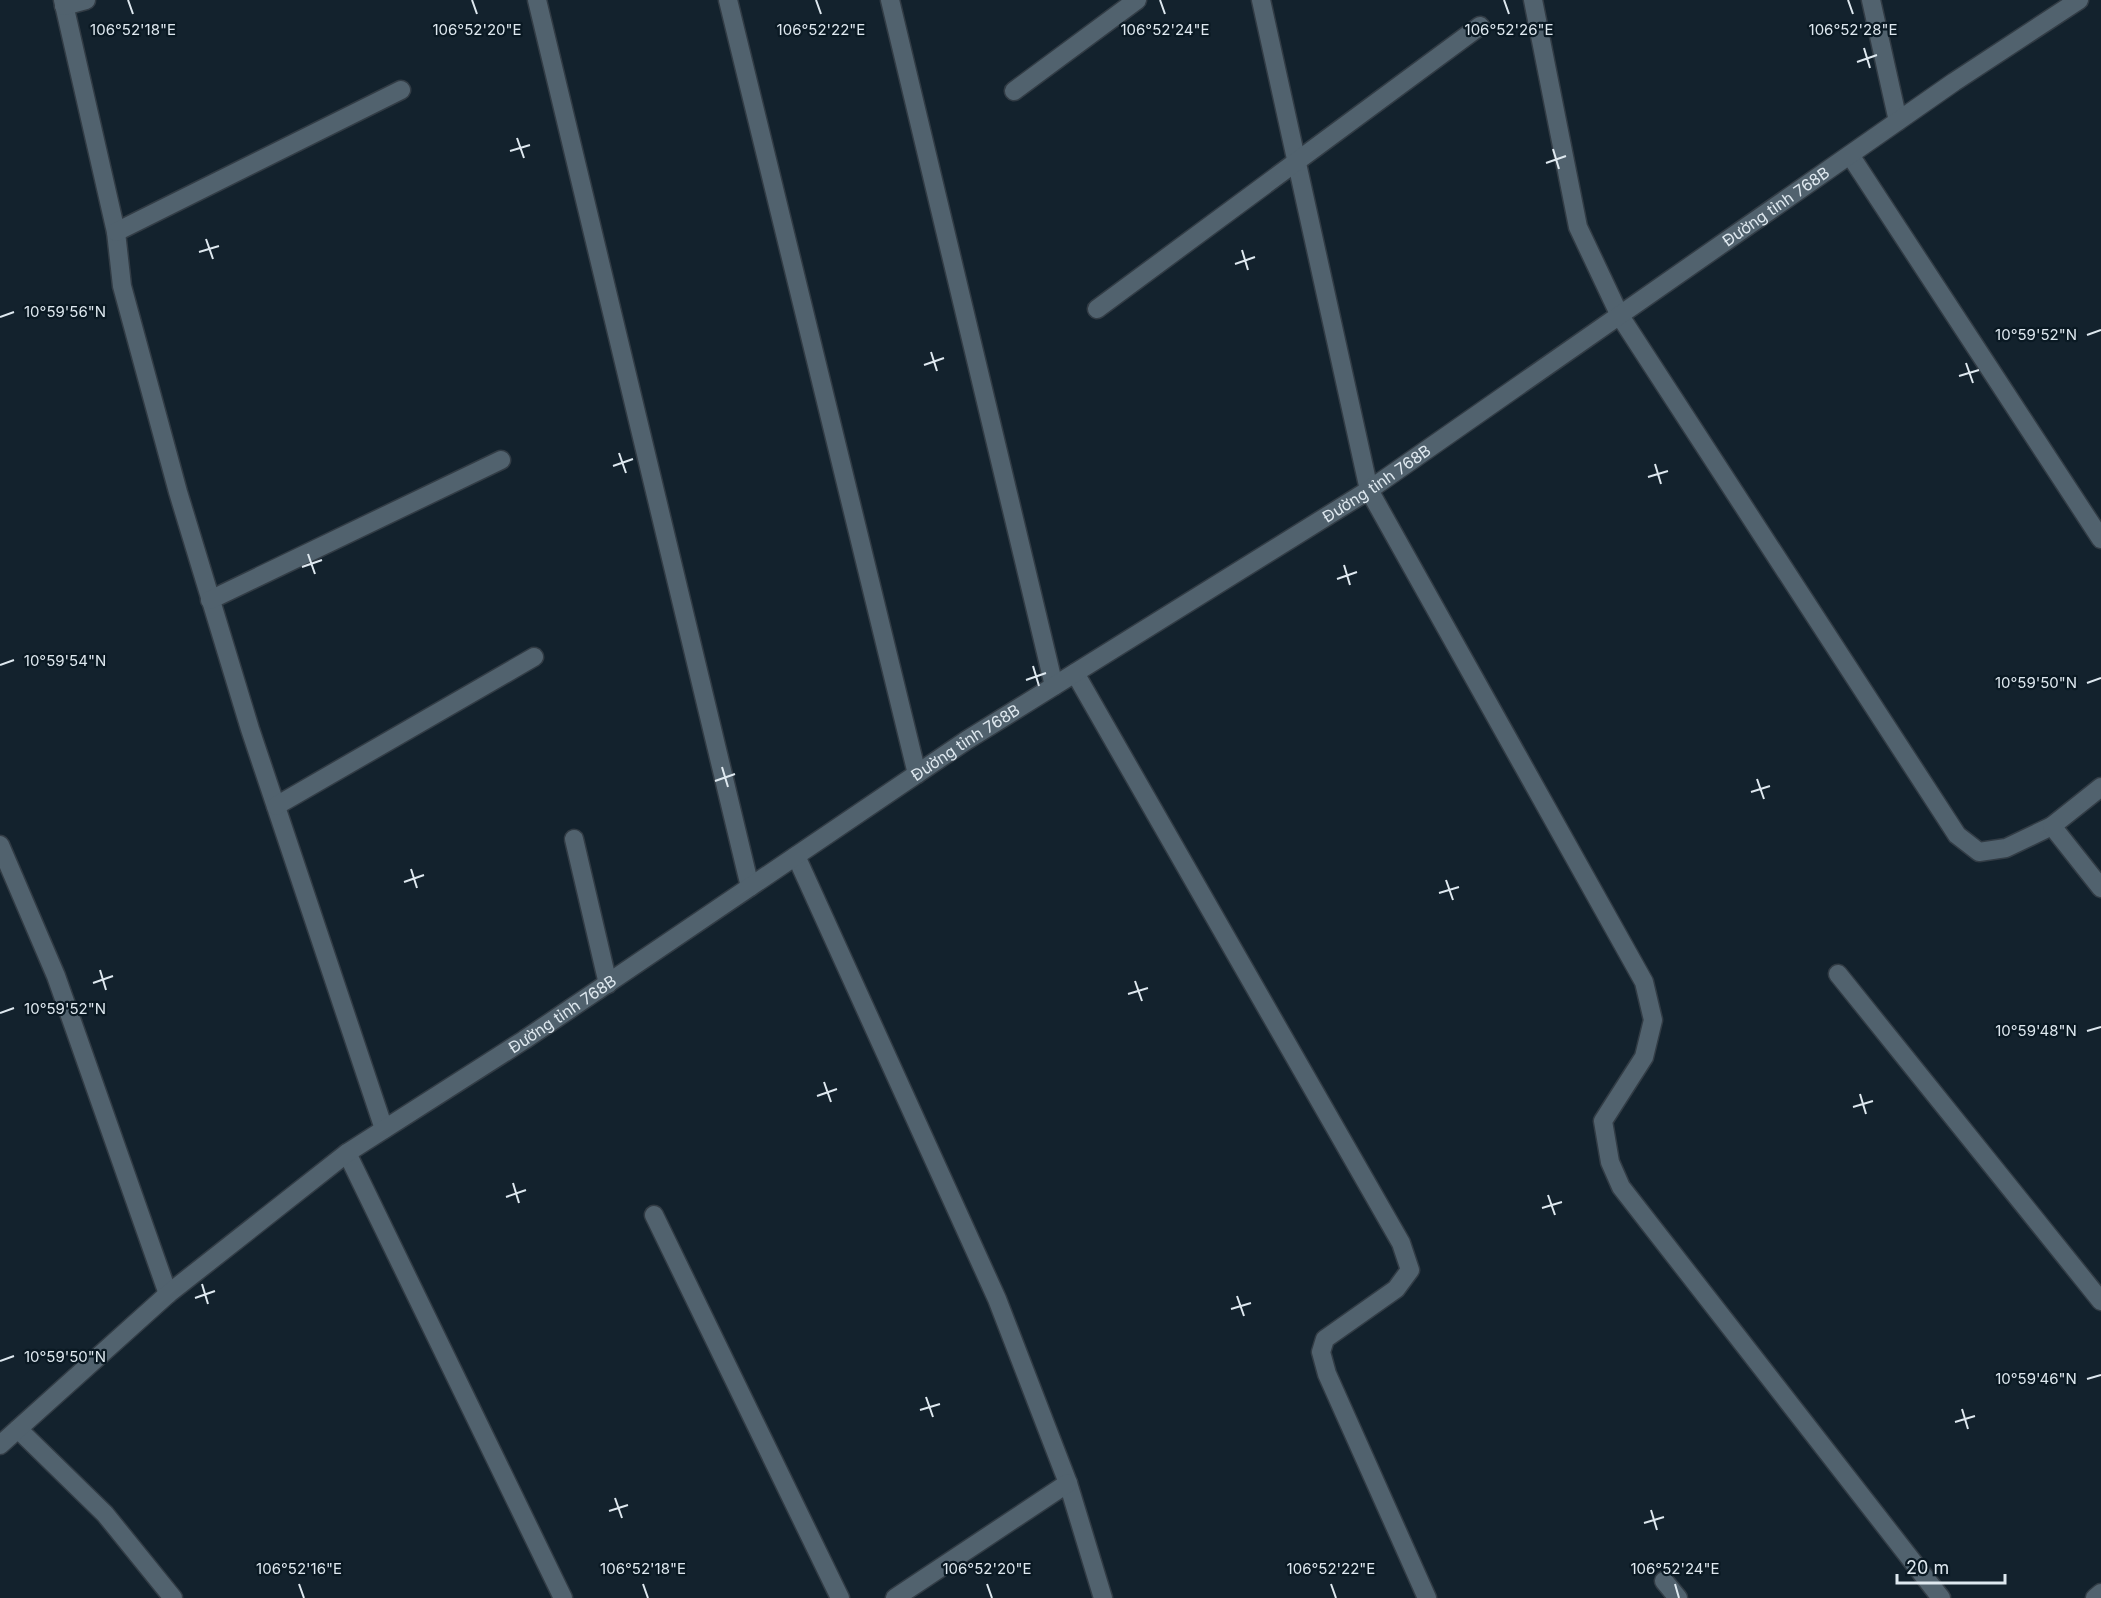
<svg xmlns="http://www.w3.org/2000/svg" width="2101" height="1598" font-family="Inter,sans-serif">
	<style>
		.lines { fill: none; stroke-linecap: round; stroke-linejoin: round }
		.minor-casing { stroke: #323c45; stroke-width: 21 }
		.minor { stroke: #51626e; stroke-width: 18 }
		.ticks { fill: none; stroke: #dee8ef; stroke-width: 2 }
		.labels { text-anchor: middle; stroke-width: 4.5; stroke-linejoin: round; paint-order: stroke }
		.street-label { font-size: 16px; fill: #dee8ef; stroke: #0a1923 }
		.ticks-label { font-size: 15px; text-anchor: middle; fill: #dee8ef; stroke: #0a1923; stroke-width: 4.5; stroke-linejoin: round; paint-order: stroke }
	</style>
	<rect width="100%" height="100%" fill="#13222d"/>
	<g class="lines">
		<defs>
			<g id="minor">
				<path d="M63 0 116 232 122 286 178 492 250 729 384 1129"/>
				<path d="M537 0 750 887"/>
				<path d="M728 0 917 774"/>
				<path d="M890 0 1054 686"/>
				<path d="M1261 0 1369 490 1644 982 1653 1020 1644 1057 1603 1121 1610 1162 1621 1187 1941 1598"/>
				<path d="M1533 0 1578 227 1620 316 1957 835 1979 852 2006 848 2052 826"/>
				<path d="M1871 0 1898 121"/>
				<path d="M64 6 86 0"/>
				<path d="M1014 91 1137 0"/>
				<path d="M1850 155 2101 539"/>
				<path d="M116 232 401 90"/>
				<path d="M1097 309 1480 26"/>
				<path d="M210 600 501 460"/>
				<path d="M1075 673 1401 1243 1410 1270 1396 1289 1325 1339 1321 1352 1327 1374 1427 1598"/>
				<path d="M2101 787 2052 826 2101 888"/>
				<path d="M276 806 534 657"/>
				<path d="M574 839 608 984"/>
				<path d="M0 845 56 976 168 1294"/>
				<path d="M796 856 997 1299 1068 1483 1103 1598"/>
				<path d="M1838 974 2101 1301"/>
				<path d="M347 1153 563 1598"/>
				<path d="M654 1215 840 1598"/>
				<path d="M18 1429 105 1514 173 1598"/>
				<path id="s1" d="M0 1445 168 1294 347 1153 524 1040 967 740 1369 490 1954 82 2079 0"/>
				<path d="M1664 1581 1678 1598"/>
				<path d="M895 1598 1068 1483"/>
				<path d="M2095 1598 2101 1593"/>
			</g>
		</defs>
		<!-- minor casing -->
		<use href="#minor" class="minor-casing"/>
		<!-- minor -->
		<use href="#minor" class="minor"/>
	</g>
	<!-- ticks -->
	<path class="ticks" d="M128 0 133 14M472 0 477 14M816 0 821 14M1160 0 1165 14M1504 0 1509 14M1848 0 1853 14M1864 48 1870 68M1857 62 1877 55M517 138 524 158M1553 149 1559 169M510 151 530 145M1546 163 1566 156M206 239 213 259M1242 250 1248 270M199 252 219 246M1235 264 1255 257M0 317 14 312M2087 335 2101 330M931 352 937 371M1966 363 1973 383M924 365 944 358M1959 376 1979 370M619 453 626 473M1655 464 1661 484M613 466 633 459M1648 477 1668 471M308 554 315 574M1344 565 1350 585M302 567 322 560M1337 579 1357 572M0 665 14 660M1033 666 1039 686M1026 680 1046 673M2087 683 2101 678M722 767 728 787M1757 779 1764 799M715 781 735 774M1751 792 1770 786M411 869 417 888M1446 880 1453 900M404 882 424 875M1439 893 1459 887M100 970 106 990M1135 981 1142 1001M93 983 113 976M1128 994 1148 988M0 1013 14 1008M2087 1031 2101 1027M824 1082 831 1102M1860 1094 1866 1114M817 1096 837 1089M1853 1107 1873 1101M513 1183 519 1203M1548 1195 1555 1215M506 1197 526 1190M1542 1208 1562 1202M202 1284 208 1304M1237 1296 1244 1316M195 1298 215 1291M1231 1309 1251 1303M0 1361 14 1356M2087 1379 2101 1375M926 1397 933 1417M1962 1409 1968 1429M920 1410 940 1404M1955 1422 1975 1416M615 1498 622 1518M1651 1510 1657 1530M609 1511 628 1505M1644 1523 1664 1517M299 1584 304 1598M643 1584 648 1598M987 1584 992 1598M1331 1584 1336 1598M1675 1584 1679 1598"/>
	<g class="labels">
		<!-- street labels -->
		<g class="street-label">
			<text dy="6" stroke="none"><textPath href="#s1" startOffset="2168">Đường tỉnh 768B</textPath></text>
			<text dy="6" stroke="none"><textPath href="#s1" startOffset="1682">Đường tỉnh 768B</textPath></text>
			<text dy="6" stroke="none"><textPath href="#s1" startOffset="1196">Đường tỉnh 768B</textPath></text>
			<text dy="6" stroke="none"><textPath href="#s1" startOffset="710">Đường tỉnh 768B</textPath></text>
		</g>
	</g>
	<g class="ticks-label">
		<text x="133" y="35">106°52'18"E</text>
		<text x="477" y="35">106°52'20"E</text>
		<text x="821" y="35">106°52'22"E</text>
		<text x="1165" y="35">106°52'24"E</text>
		<text x="1509" y="35">106°52'26"E</text>
		<text x="1853" y="35">106°52'28"E</text>
		<text x="65" y="317">10°59'56"N</text>
		<text x="2036" y="340">10°59'52"N</text>
		<text x="65" y="666">10°59'54"N</text>
		<text x="2036" y="688">10°59'50"N</text>
		<text x="65" y="1014">10°59'52"N</text>
		<text x="2036" y="1036">10°59'48"N</text>
		<text x="65" y="1362">10°59'50"N</text>
		<text x="2036" y="1384">10°59'46"N</text>
		<text x="299" y="1574">106°52'16"E</text>
		<text x="643" y="1574">106°52'18"E</text>
		<text x="987" y="1574">106°52'20"E</text>
		<text x="1331" y="1574">106°52'22"E</text>
		<text x="1675" y="1574">106°52'24"E</text>
	</g>
	<!-- scale -->
	<path d="M1897 1574v9h108v-9" fill="none" stroke="#dee8ef" stroke-width="3"/>
	<text x="1906" y="1574" font-size="18" fill="#dee8ef" stroke="#0a1923" stroke-width="4.5" paint-order="stroke">20 m</text>
</svg>
